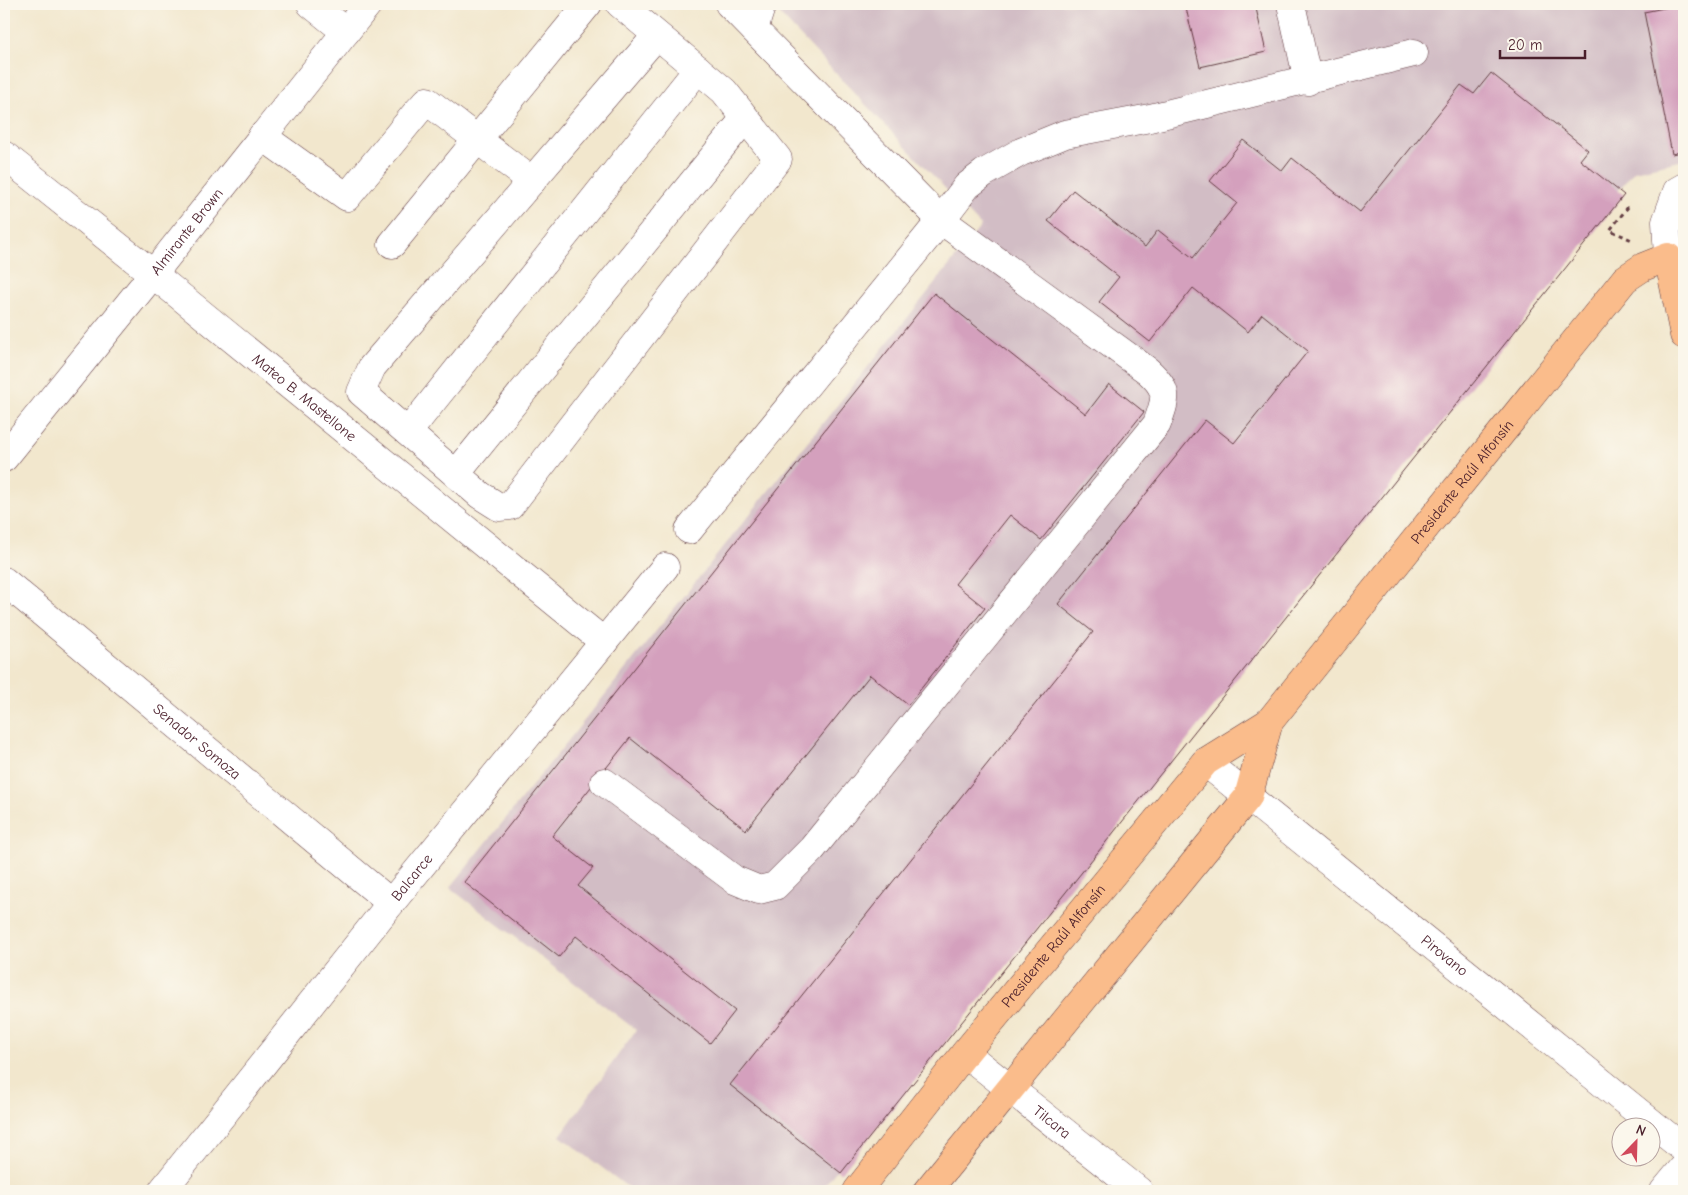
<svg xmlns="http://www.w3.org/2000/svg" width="1688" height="1195" font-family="'Comic Neue',sans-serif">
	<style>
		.industrial { fill: #d2bdc5 }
		.building { fill: #d4a0bd }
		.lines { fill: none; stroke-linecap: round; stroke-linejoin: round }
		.minor-casing { stroke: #633d43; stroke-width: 29 }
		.major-casing { stroke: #633d43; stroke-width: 29 }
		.path { stroke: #633d43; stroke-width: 3; stroke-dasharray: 4 4; stroke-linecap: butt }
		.minor { stroke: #fff; stroke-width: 28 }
		.major { stroke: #fabc8b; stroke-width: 28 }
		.labels { text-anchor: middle; stroke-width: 5; stroke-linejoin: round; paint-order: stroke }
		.street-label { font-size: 15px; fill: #4a1f2b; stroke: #fbf7ec }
	</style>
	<rect width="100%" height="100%" fill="#fbf7ec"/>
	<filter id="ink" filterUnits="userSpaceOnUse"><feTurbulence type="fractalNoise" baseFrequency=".02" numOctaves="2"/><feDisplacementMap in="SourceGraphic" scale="10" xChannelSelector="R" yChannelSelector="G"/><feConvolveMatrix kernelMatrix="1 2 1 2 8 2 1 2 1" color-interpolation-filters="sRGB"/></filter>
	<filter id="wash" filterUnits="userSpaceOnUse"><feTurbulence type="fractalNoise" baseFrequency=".0096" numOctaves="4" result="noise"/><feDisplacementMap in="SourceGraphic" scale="20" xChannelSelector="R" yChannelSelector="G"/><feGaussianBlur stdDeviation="1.12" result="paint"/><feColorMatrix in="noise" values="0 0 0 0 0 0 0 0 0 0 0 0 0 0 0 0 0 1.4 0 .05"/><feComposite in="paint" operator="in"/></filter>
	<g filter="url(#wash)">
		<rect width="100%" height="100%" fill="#f2e7cd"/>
		<!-- industrial -->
		<path class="industrial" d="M770 4H1684V160L1634 171 820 1191H633L560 1136 636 1030 450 888 981 226Z"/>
		<g id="blocks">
			<!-- building -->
			<g class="building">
				<path d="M1185 4H1255L1266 52 1200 67Z"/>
				<path d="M1684 4V151L1672 154 1644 12Z"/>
				<path d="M1491 73 1588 150 1580 160 1624 195 841 1173 730 1085 1093 632 1058 604 1205 420 1234 443 1308 351 1262 314 1248 332 1193 288 1150 342 1099 302 1119 277 1048 221 1073 190 1145 247 1158 230 1193 258 1237 203 1210 181 1243 140 1282 171 1292 158 1360 212 1461 85 1474 94Z"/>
				<path d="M934 293 1086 414 1109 384 1144 412 1041 540 1010 515 955 584 985 608 908 705 870 675 746 830 630 738 552 836 593 868 578 886 735 1011 710 1043 576 936 559 957 464 882Z"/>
			</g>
		</g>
	</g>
	<g filter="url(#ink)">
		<use href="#blocks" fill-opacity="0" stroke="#633d43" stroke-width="1"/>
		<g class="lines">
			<defs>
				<g id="minor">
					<path d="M311 4 346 32"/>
					<path d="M620 4 724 91 778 159 510 506 499 507 480 495 361 392 372 367 657 35"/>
					<path d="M1291 4 1308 81"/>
					<path d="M754 29 762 4"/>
					<path d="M262 136 347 197 416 113 427 101 532 181"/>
					<path id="s1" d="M4 155 153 274 604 642"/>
					<path d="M392 244 588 4"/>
					<path d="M1668 257 1666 222 1677 191 1684 187"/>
					<path d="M408 432 698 69"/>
					<path id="s2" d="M4 458 153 274 368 4"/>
					<path d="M456 474 745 118"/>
					<path d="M689 530 941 220 967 186 984 173 1021 152 1065 134 1150 118 1414 53"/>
					<path id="s3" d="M4 581 391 903"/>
					<path id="s4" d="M1205 762 1684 1149"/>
					<path d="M604 782 735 880 759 890 775 886 812 849 1157 424C1166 398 1170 391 1148 371L941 220 729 4"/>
					<path id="s5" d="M965 1053 1139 1191"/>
					<path id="s6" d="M162 1191 391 903 665 567"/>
					<path d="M1664 1191 1684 1167"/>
				</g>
				<g id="major">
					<path id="s7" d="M857 1191 965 1053 1205 762 1269 722 1625 279 1643 267 1668 257 1684 335"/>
					<path d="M927 1191 1248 797 1269 722"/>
				</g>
			</defs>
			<!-- minor casing -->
			<use href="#minor" class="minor-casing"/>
			<!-- major casing -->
			<use href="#major" class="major-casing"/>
			<!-- path -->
			<path class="path" d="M1628 207 1610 230 1634 241"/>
			<!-- minor -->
			<use href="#minor" class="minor"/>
			<!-- major -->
			<use href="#major" class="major"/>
		</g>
	</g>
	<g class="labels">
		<!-- street labels -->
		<g class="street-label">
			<text dy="5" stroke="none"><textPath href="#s2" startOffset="291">Almirante Brown</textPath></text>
			<text dy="5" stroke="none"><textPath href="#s1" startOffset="386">Mateo B. Mastellone</textPath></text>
			<text dy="5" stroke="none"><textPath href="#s7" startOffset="936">Presidente Raúl Alfonsín</textPath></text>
			<text dy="5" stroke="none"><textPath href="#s3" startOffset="251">Senador Somoza</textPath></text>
			<text dy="5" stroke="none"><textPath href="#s6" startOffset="401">Balcarce</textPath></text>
			<text dy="5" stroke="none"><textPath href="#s7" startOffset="314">Presidente Raúl Alfonsín</textPath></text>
			<text dy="5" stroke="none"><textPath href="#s4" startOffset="308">Pirovano</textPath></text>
			<text dy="5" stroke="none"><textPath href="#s5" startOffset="111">Tilcara</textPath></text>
		</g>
	</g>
	<!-- margin -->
	<rect width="1688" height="1195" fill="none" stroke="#fbf7ec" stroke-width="20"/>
	<!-- north arrow -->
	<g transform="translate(1636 1142) rotate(23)"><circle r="24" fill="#fbf7ec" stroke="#b4a19f"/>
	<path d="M0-4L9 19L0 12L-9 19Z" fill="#d1495b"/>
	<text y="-8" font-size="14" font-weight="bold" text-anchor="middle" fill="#4a1f2b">N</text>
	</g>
	<!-- scale -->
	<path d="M1500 50v8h85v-8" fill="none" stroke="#4a1f2b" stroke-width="2.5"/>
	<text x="1508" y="50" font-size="15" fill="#4a1f2b" stroke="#fbf7ec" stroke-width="4" paint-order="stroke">20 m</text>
</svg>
